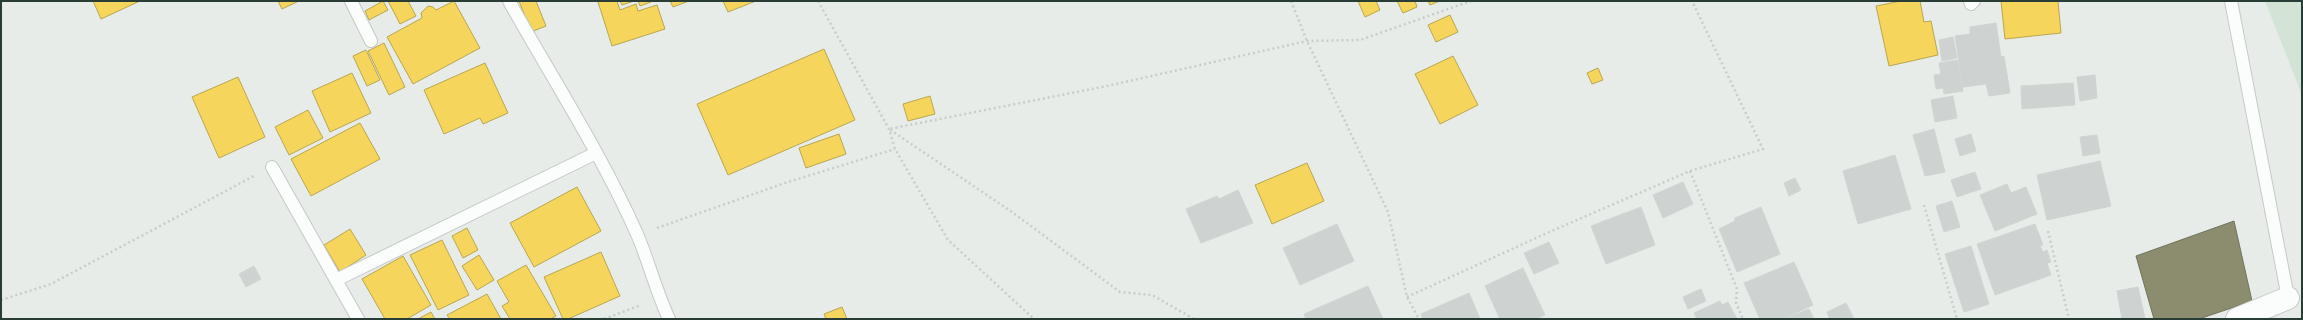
<svg xmlns="http://www.w3.org/2000/svg" width="2303" height="320" font-family="Jost,sans-serif">
	<style>
		.green { fill: #d3e3d5 }
		.homes { fill: #f6d55c; stroke: #b8a750 }
		.industry { fill: #8c8c6e; stroke: #6e745d }
		.building { fill: #ced3d1; stroke: #d0d5d2 }
		.lines { fill: none; stroke-linecap: round; stroke-linejoin: round }
		.service-casing { stroke: #c4c9c6; stroke-width: 14 }
		.minor-casing { stroke: #c4c9c6; stroke-width: 24 }
		.path { stroke: #c7cdca; stroke-width: 2.5; stroke-dasharray: 2 3; stroke-linecap: butt }
		.service { stroke: #fbfcfc; stroke-width: 12 }
		.minor { stroke: #fbfcfc; stroke-width: 22 }
	</style>
	<rect width="100%" height="100%" fill="#e7ece9"/>
	<!-- green -->
	<path class="green" d="M2265 1H2302V95Z"/>
	<!-- homes -->
	<g class="homes">
		<path d="M93 1H140L101 19Z"/>
		<path d="M278 1H299L282 9Z"/>
		<path d="M383 1 388 10 369 20 365 11Z"/>
		<path d="M388 1H408L416 16 400 24Z"/>
		<path d="M454 1 480 48 413 84 387 37 422 18 421 13 428 6 433 7 436 10Z"/>
		<path d="M519 1H536L546 26 531 32Z"/>
		<path d="M601 1H617L620 10 636 4 638 11 657 5 665 29 612 46 598 2Z"/>
		<path d="M620 1H634L622 5Z"/>
		<path d="M638 1H651V2L640 6Z"/>
		<path d="M670 1H689L673 7Z"/>
		<path d="M723 1H756L728 12Z"/>
		<path d="M1358 1H1376L1380 10 1365 17Z"/>
		<path d="M1397 1H1415L1417 7 1403 13Z"/>
		<path d="M1428 1H1440L1430 5Z"/>
		<path d="M1901 1H1920L1924 22 1931 21 1938 55 1889 66 1876 6Z"/>
		<path d="M2001 1H2058L2061 33 2005 39Z"/>
		<path d="M1450 15 1458 32 1436 42 1428 25Z"/>
		<path d="M384 43 405 87 389 95 368 51Z"/>
		<path d="M824 49 855 120 728 175 697 104Z"/>
		<path d="M366 50 380 80 367 86 353 56Z"/>
		<path d="M1453 56 1478 105 1440 124 1415 74Z"/>
		<path d="M485 63 508 113 483 124 480 118 444 134 424 90Z"/>
		<path d="M1598 68 1603 80 1592 84 1587 73Z"/>
		<path d="M352 73 371 113 330 132 312 91Z"/>
		<path d="M238 77 265 137 219 158 192 97Z"/>
		<path d="M930 96 935 114 908 121 903 104Z"/>
		<path d="M308 110 323 138 289 155 275 127Z"/>
		<path d="M360 123 380 159 311 196 291 159Z"/>
		<path d="M839 134 846 154 806 168 799 148Z"/>
		<path d="M1307 163 1324 201 1272 224 1255 185Z"/>
		<path d="M577 187 601 231 534 267 510 223Z"/>
		<path d="M467 228 478 250 463 258 452 236Z"/>
		<path d="M350 229 366 255 340 272 324 245Z"/>
		<path d="M442 240 469 295 438 310 410 255Z"/>
		<path d="M601 252 620 296 568 319H563L544 277Z"/>
		<path d="M479 255 494 280 477 290 462 266Z"/>
		<path d="M403 256 431 305 407 319H385L362 279Z"/>
		<path d="M526 265 556 316 550 319H510L502 306 509 302 497 281Z"/>
		<path d="M487 294 501 319H450L447 315Z"/>
		<path d="M842 307 847 319H826L824 314Z"/>
		<path d="M431 312 435 319H418Z"/>
	</g>
	<!-- industry -->
	<path class="industry" d="M2234 221 2252 301 2199 319H2154L2136 256Z"/>
	<!-- building -->
	<g class="building">
		<path d="M1996 23 2001 57 2004 56 2010 93 1989 96 1986 84 1963 87 1955 36 1970 34V27Z"/>
		<path d="M1953 37 1957 58 1942 61 1939 40Z"/>
		<path d="M1958 60 1963 91 1944 94 1943 88 1936 89 1934 75 1941 74 1939 63Z"/>
		<path d="M2095 75 2097 98 2080 101 2077 77Z"/>
		<path d="M2073 83 2075 105 2022 109 2021 86Z"/>
		<path d="M1953 96 1957 118 1935 122 1931 100Z"/>
		<path d="M1934 129 1945 172 1925 176 1913 135Z"/>
		<path d="M1971 134 1976 151 1960 156 1955 139Z"/>
		<path d="M2097 135 2100 153 2083 156 2080 137Z"/>
		<path d="M1895 155 1911 209 1858 224 1843 171Z"/>
		<path d="M2100 161 2111 206 2047 220 2037 175Z"/>
		<path d="M1975 172 1981 189 1957 197 1951 180Z"/>
		<path d="M1795 178 1801 190 1789 196 1784 183Z"/>
		<path d="M1683 182 1693 204 1663 218 1653 195Z"/>
		<path d="M2007 184 2011 193 2026 187 2037 214 1995 231 1980 195Z"/>
		<path d="M1238 190 1253 223 1201 243 1186 209 1217 196 1219 199Z"/>
		<path d="M1952 201 1960 227 1944 232 1936 206Z"/>
		<path d="M1641 207 1655 245 1606 264 1591 226Z"/>
		<path d="M1761 207 1780 254 1737 272 1719 229 1735 221V218Z"/>
		<path d="M1337 224 1354 261 1300 285 1283 248Z"/>
		<path d="M2035 224 2043 245 2040 246 2043 252 2047 250 2051 262 2047 263 2051 275 1995 295 1977 244Z"/>
		<path d="M1549 242 1559 263 1534 274 1524 253Z"/>
		<path d="M1971 246 1989 304 1964 312 1945 254Z"/>
		<path d="M1794 262 1813 305 1783 319H1760L1744 283Z"/>
		<path d="M254 266 261 279 246 287 239 274Z"/>
		<path d="M1523 268 1545 315 1535 319H1500L1485 286Z"/>
		<path d="M1368 286 1383 319H1306L1304 314Z"/>
		<path d="M2138 287 2145 319H2122L2117 291Z"/>
		<path d="M1701 289 1706 301 1688 309 1683 297Z"/>
		<path d="M1469 293 1480 319H1423L1421 314Z"/>
		<path d="M1720 301 1722 305 1728 302 1737 319H1697L1694 313Z"/>
		<path d="M1846 303 1854 319H1830L1827 312Z"/>
		<path d="M1809 309 1814 319H1787V318Z"/>
	</g>
	<g class="lines">
		<defs>
			<g id="service">
				<path d="M351 1 371 41"/>
				<path d="M509 1C552 78 601 153 637 234 649 262 656 291 669 319"/>
				<path d="M1970 1 1971 4 1974 1"/>
				<path d="M2231 1 2288 298"/>
				<path d="M272 167 358 319"/>
				<path d="M336 280 596 153"/>
			</g>
			<path id="minor" d="M2237 319 2288 298"/>
		</defs>
		<!-- service casing -->
		<use href="#service" class="service-casing"/>
		<!-- minor casing -->
		<use href="#minor" class="minor-casing"/>
		<!-- path -->
		<g class="path">
			<path d="M818 1 889 129 895 149 948 240 1034 319"/>
			<path d="M1291 1 1307 41 1388 212 1407 297 1419 319"/>
			<path d="M1690 171 1737 289 1736 303 1743 319"/>
			<path d="M1924 205 1957 319"/>
			<path d="M657 228 785 183 895 149"/>
			<path d="M2048 231 2069 319"/>
			<path d="M1407 297 1547 233 1690 171 1763 149 1692 1"/>
			<path d="M1 300 51 284 254 176"/>
			<path d="M604 319 641 305"/>
			<path d="M1194 319 1152 295 1120 292 1012 212 889 129 1107 86 1307 41 1360 40 1471 1"/>
		</g>
		<!-- service -->
		<use href="#service" class="service"/>
		<!-- minor -->
		<use href="#minor" class="minor"/>
	</g>
	<!-- border -->
	<rect width="2303" height="320" fill="none" stroke="#273d35" stroke-width="4"/>
</svg>
